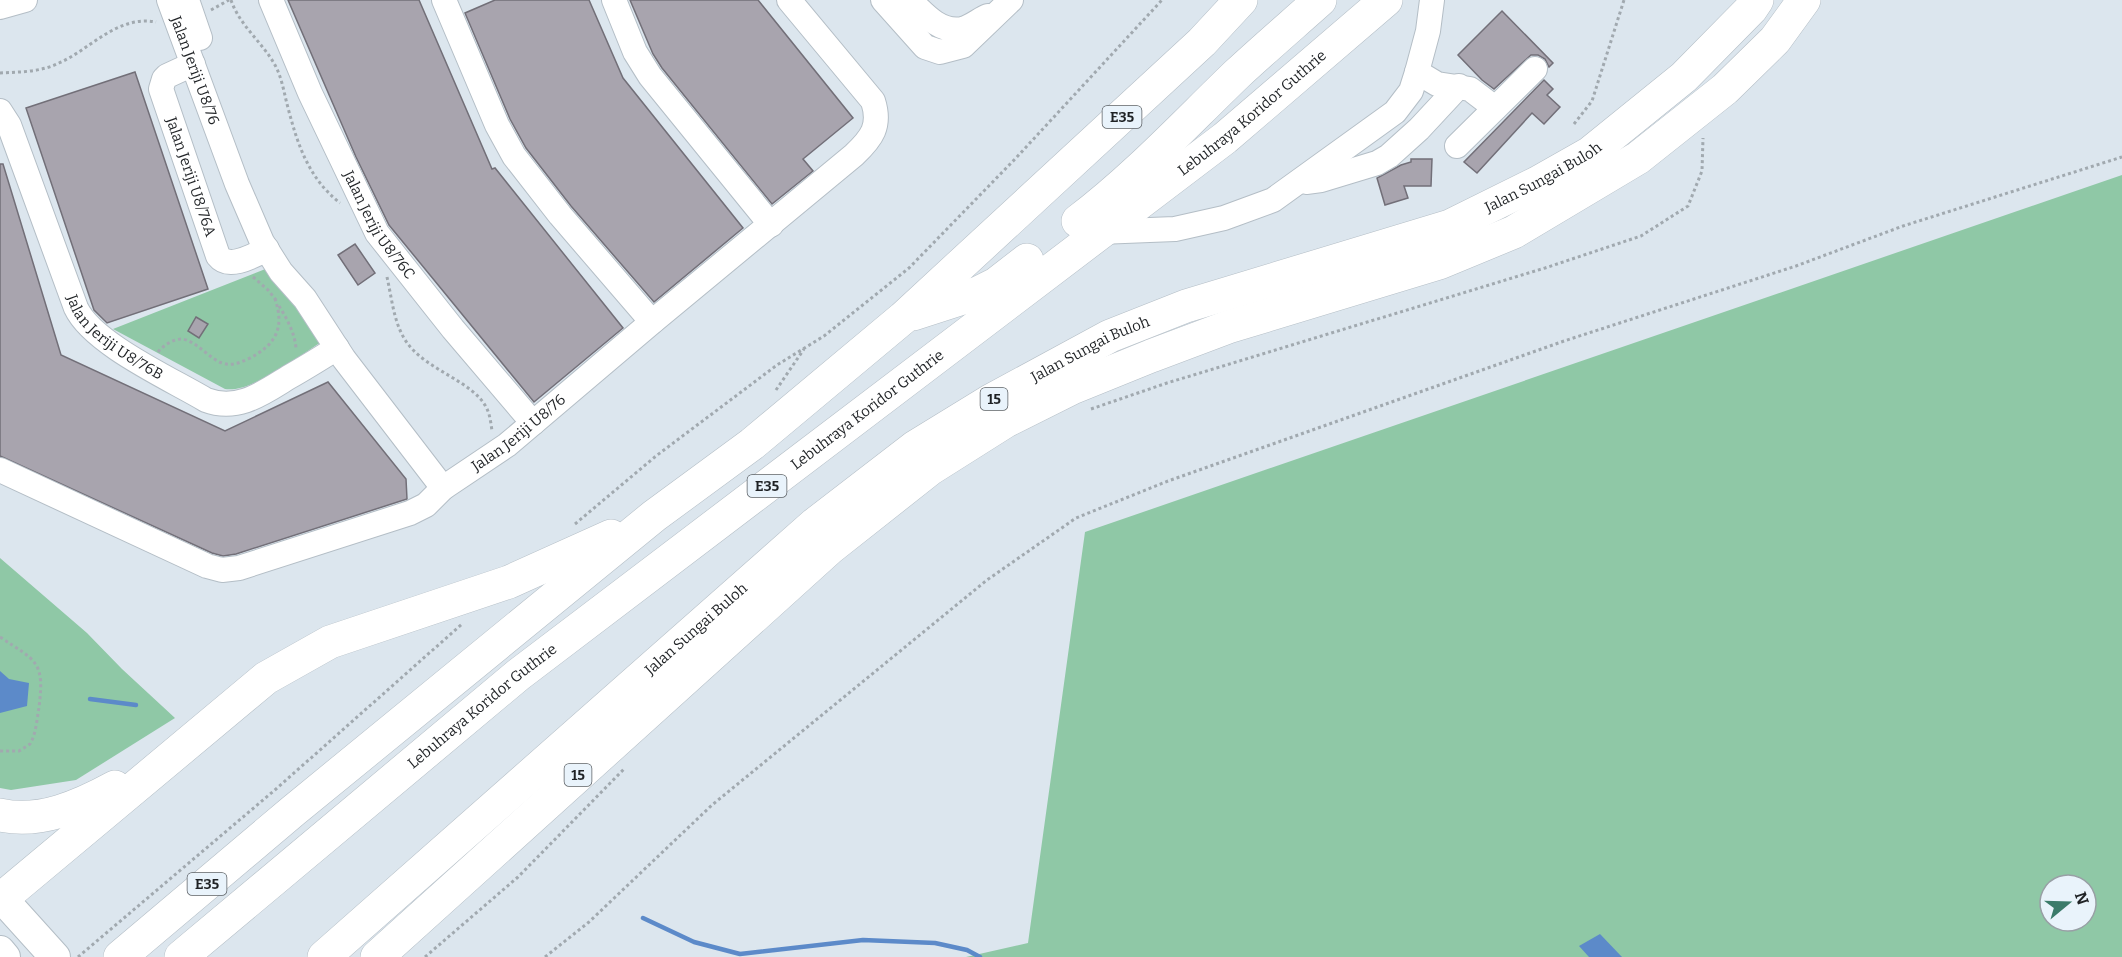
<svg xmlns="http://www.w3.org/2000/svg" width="2122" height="957" font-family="Bitter,serif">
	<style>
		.green { fill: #8fc8a6; fill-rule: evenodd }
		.water { fill: #5c8ac9 }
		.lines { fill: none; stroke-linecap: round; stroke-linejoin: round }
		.stream { stroke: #5c8ac9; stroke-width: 4.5 }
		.building { fill: #a8a4ae; stroke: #726f78; stroke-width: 1.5 }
		.minor-casing { stroke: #b4bec6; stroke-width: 26 }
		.major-casing { stroke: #b4bec6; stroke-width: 32 }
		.highway-casing { stroke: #b4bec6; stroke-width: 34 }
		.path { stroke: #a1a9af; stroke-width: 3; stroke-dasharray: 3 3; stroke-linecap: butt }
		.minor { stroke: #fff; stroke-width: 24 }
		.major { stroke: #fff; stroke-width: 30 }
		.highway { stroke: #fff; stroke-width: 33 }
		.labels { text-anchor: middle; stroke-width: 6; stroke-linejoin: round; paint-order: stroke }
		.shield { fill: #e9f3fb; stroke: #5c6165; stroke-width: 1.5 }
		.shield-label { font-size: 14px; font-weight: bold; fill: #1f2225 }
		.street-label { font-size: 15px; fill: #1f2225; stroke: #e9f3fb }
	</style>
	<rect width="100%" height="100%" fill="#dce6ee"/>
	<!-- green -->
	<g class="green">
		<path d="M2122 175V957H966L1028 943 1085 532ZM2050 885H2086V921H2050Z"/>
		<path d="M273 266 323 341C299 356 252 393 225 389L113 329Z"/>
		<path d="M0 558 87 633 122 669 175 718 76 780 11 790 0 788Z"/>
	</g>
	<!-- water -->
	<g class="water">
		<path d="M0 671 9 679 29 683 27 706 0 713Z"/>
		<path d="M1600 934 1622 957H1589L1579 946Z"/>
	</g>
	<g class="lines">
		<!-- stream -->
		<g class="stream">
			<path d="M90 699 136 705"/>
			<path d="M643 918 694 942 740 954 863 940 935 943 967 950 980 957"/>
		</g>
	</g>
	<!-- building -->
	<g class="building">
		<path d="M288 0H419L492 169 495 168 623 328 534 402 389 225 356 157Z"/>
		<path d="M495 0H589L623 78 743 228 654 302 571 206 526 148 510 119 465 13Z"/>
		<path d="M630 0H758L853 118 803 159 813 171 772 204 662 68 653 54Z"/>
		<path d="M1502 11 1553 63 1549 67 1545 59 1538 55H1531L1494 89 1482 80 1458 55Z"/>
		<path d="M135 72 208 289 107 323 94 310 26 108Z"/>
		<path d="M1544 80 1553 89 1547 95 1560 107 1544 124 1532 113 1477 173 1464 162Z"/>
		<path d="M1411 159H1432L1431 186H1404L1408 198 1385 205 1377 178 1401 165 1411 162Z"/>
		<path d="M0 164H3L61 355 225 431 328 382 406 479 407 499 236 554 223 556 212 553 0 456Z"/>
		<path d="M355 244 375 273 358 285 338 255Z"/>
		<path d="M196 317 208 324 199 338 188 331Z"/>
	</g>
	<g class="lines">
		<defs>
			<g id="minor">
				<path id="s1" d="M169 0 237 184 262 242 281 272 305 299 344 359 443 488"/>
				<path d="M187 0 200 38"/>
				<path id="s2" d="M271 0 310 93 377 233 453 329 533 423"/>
				<path d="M444 0 497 125 514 156 560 215 652 322"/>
				<path d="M614 0 635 52 650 76 771 225"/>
				<path d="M883 0 925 47 940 52 963 46 1011 0"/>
				<path d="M910 0C924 14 940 33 962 29 971 27 980 19 988 16"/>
				<path d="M0 7 25 0"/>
				<path id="s3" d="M193 64 167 76 164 79 161 89 218 256C229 270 253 256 267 249"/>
				<path d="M1417 72 1437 84 1470 89 1495 108"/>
				<path id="s4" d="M0 111 9 125 76 308C93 344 171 379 206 400 238 412 263 393 289 377 305 368 321 358 337 348"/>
				<path d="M1457 146 1535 69"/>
				<path d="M1306 182 1321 180 1377 163 1389 156 1419 129 1459 86"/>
				<path d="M1099 232 1175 229 1224 218 1273 200 1395 112 1411 91 1417 72 1428 31 1432 0"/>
				<path id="s5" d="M0 470 207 566 222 570 239 568 410 513 426 505 443 488 507 445 652 322 854 155C872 138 881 126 873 101L789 0"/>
			</g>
			<g id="major">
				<path d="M0 896 55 957"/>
				<path d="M0 951 5 957"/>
			</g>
			<g id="highway">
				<path d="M1078 221C1136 177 1185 124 1237 74 1264 49 1292 25 1320 0"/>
				<path d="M913 314 978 293 996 284 1027 260"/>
				<path d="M0 815C40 824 80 806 115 787"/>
				<path d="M0 900 266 678 330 642 509 582 611 536"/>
				<path d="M120 957 293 811 654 516 752 444 903 318 1202 42 1241 0"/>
				<path id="s6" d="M181 957 518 675 1225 138 1386 0"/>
				<path id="s7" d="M324 957 815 524 915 447 990 401 1110 336 1186 306 1450 226 1537 183 1590 153 1684 77 1751 9 1757 0"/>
				<path d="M377 957 830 548 930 469 1006 421 1072 388 1151 356 1228 327 1439 263 1514 232 1638 158 1725 89 1775 40 1804 0"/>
			</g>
		</defs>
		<!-- minor casing -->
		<use href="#minor" class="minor-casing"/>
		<!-- major casing -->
		<use href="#major" class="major-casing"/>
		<!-- highway casing -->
		<use href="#highway" class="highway-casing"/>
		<!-- path -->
		<g class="path">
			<path d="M231 0C240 27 265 44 277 69 282 80 284 92 287 104 297 143 308 178 340 203"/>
			<path d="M211 10 229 0"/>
			<path d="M0 73C20 72 41 72 59 63 91 49 117 15 156 22"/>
			<path d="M1574 124 1592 101 1624 0"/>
			<path d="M253 277 268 290 276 300"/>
			<path d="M387 277C392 299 394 326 408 344 428 371 475 382 487 409 490 415 491 424 492 431"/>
			<path d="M279 306C287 319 295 333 296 349"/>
			<path d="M158 352C164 345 173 339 182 339 197 341 208 358 222 363 232 366 239 363 248 359 276 345 285 328 275 299"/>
			<path d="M776 390 804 349"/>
			<path d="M1091 409 1167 383 1545 268 1641 236 1688 206 1702 171 1703 138"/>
			<path d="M575 524 656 456 777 365 824 336 909 268 1016 158 1162 0"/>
			<path d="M0 637C36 661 45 661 39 707 37 719 36 734 30 744L19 751H0"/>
			<path d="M78 957 276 789 462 624"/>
			<path d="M425 957 518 877 624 769"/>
			<path d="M545 957 589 922 712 805 987 580 1076 518 1168 481 1564 341 1796 266 1903 226 2122 157"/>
		</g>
		<!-- minor -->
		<use href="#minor" class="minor"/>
		<!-- major -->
		<use href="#major" class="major"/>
		<!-- highway -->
		<use href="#highway" class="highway"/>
	</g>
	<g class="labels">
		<!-- shield labels -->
		<g class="shield">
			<rect x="1102.5" y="106" width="39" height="22" rx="4.5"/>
			<rect x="980.5" y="388" width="27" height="22" rx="4.5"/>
			<rect x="747.5" y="475" width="39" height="22" rx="4.5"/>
			<rect x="564.5" y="764" width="27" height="22" rx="4.5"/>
			<rect x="187.5" y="873" width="39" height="22" rx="4.5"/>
		</g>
		<g class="shield-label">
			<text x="1122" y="122">E35</text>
			<text x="994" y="404">15</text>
			<text x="767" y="491">E35</text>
			<text x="578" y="780">15</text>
			<text x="207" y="889">E35</text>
		</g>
		<!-- street labels -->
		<g class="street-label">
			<text dy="5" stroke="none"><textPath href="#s1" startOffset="75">Jalan Jeriji U8/76</textPath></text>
			<text dy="5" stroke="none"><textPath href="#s6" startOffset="1364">Lebuhraya Koridor Guthrie</textPath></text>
			<text dy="5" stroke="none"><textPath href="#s7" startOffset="1468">Jalan Sungai Buloh</textPath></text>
			<text dy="5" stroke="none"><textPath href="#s3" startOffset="136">Jalan Jeriji U8/76A</textPath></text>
			<text dy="5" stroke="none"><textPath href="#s2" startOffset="250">Jalan Jeriji U8/76C</textPath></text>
			<text dy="5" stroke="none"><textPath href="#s4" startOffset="260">Jalan Jeriji U8/76B</textPath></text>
			<text dy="5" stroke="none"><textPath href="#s7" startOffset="982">Jalan Sungai Buloh</textPath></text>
			<text dy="5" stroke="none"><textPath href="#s6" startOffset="878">Lebuhraya Koridor Guthrie</textPath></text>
			<text dy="5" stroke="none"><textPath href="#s5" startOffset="576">Jalan Jeriji U8/76</textPath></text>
			<text dy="5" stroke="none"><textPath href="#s7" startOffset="496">Jalan Sungai Buloh</textPath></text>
			<text dy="5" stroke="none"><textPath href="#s6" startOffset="392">Lebuhraya Koridor Guthrie</textPath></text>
		</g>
	</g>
	<!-- north arrow -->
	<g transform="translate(2068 903) rotate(71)"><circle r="28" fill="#e9f3fb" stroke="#989fa5" stroke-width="1.5"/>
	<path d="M0-4.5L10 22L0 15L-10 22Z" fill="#3b7b6a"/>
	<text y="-9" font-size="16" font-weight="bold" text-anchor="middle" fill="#1f2225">N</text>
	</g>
</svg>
